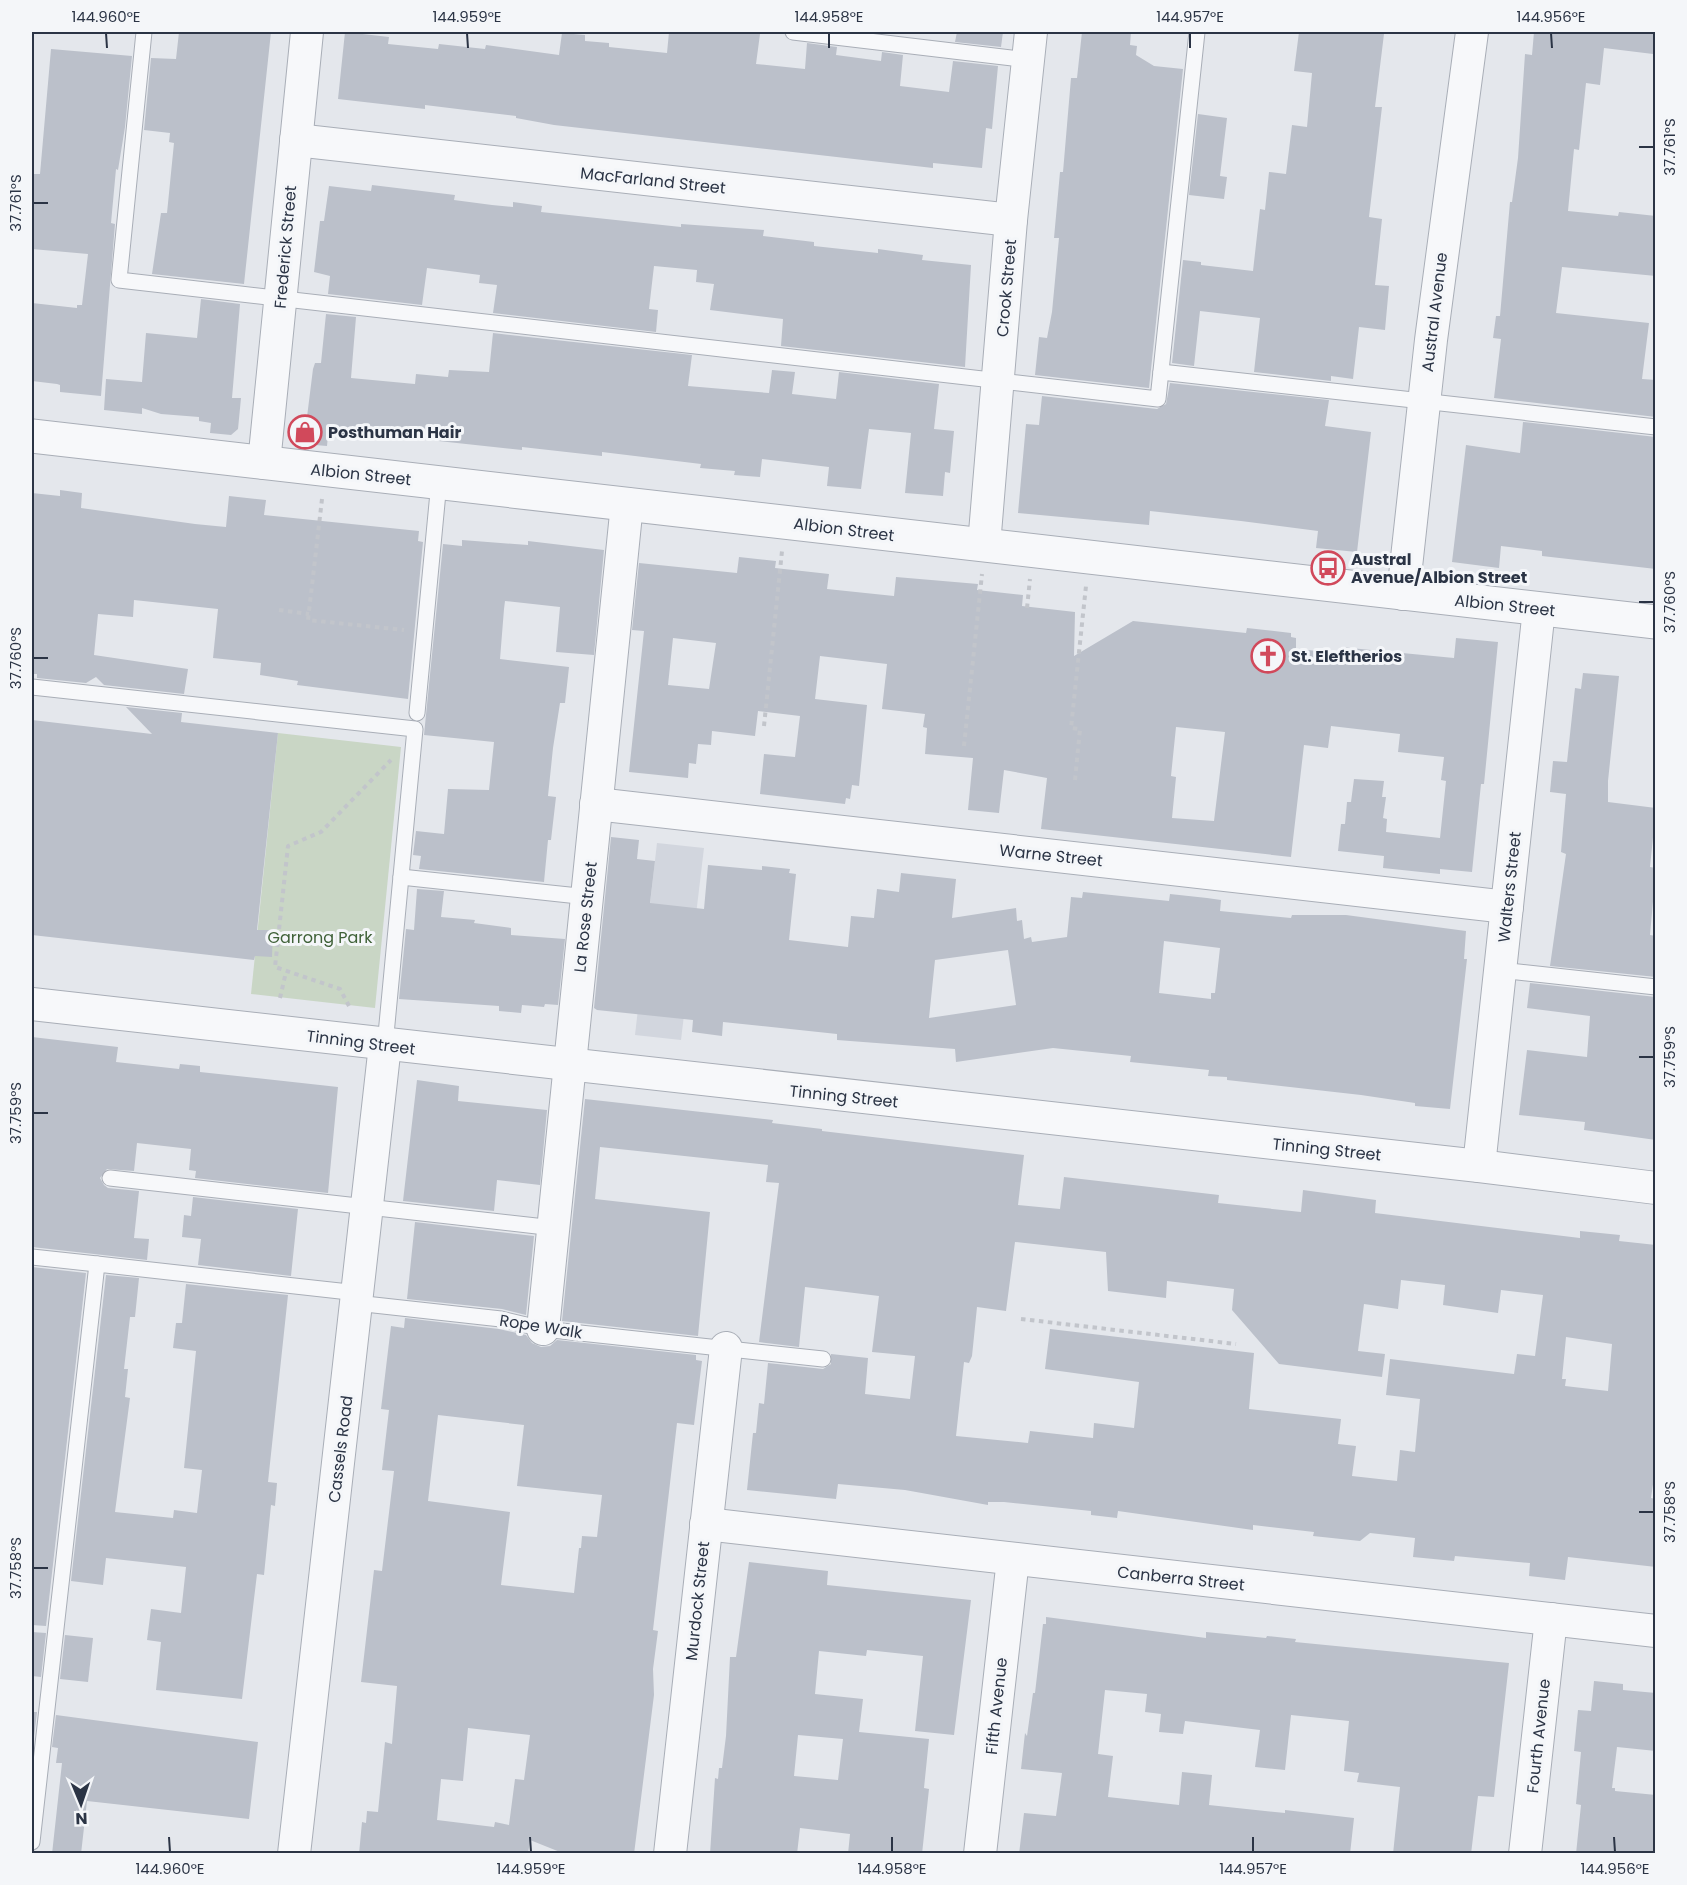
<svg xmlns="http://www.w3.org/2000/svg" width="1687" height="1885" font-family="Poppins,sans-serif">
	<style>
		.built { fill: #d2d6de }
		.green { fill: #c9d6c5 }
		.building { fill: #bbc0ca; fill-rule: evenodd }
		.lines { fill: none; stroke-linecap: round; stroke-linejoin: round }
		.service-casing { stroke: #a9aeb7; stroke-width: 17 }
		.minor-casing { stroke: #a9aeb7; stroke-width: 34 }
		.tertiary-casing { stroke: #a9aeb7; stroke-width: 35 }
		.path { stroke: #c2c5cb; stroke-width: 4; stroke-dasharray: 4.5 4.5; stroke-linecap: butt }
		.service { stroke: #f7f8fa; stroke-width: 15 }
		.minor { stroke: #f7f8fa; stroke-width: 32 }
		.tertiary { stroke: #f7f8fa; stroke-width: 33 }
		.ticks { fill: none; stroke: #2b3445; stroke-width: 2 }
		.labels { text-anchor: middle; stroke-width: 6; stroke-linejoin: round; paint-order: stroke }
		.street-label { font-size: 16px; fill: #2b3445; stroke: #f4f6f9 }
		.poi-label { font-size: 16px; font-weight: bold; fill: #2b3445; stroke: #f4f6f9; text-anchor: start }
		.park-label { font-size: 16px; fill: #3f6138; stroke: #f4f6f9 }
		.neatline { fill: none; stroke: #2b3445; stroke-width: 2 }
		.ticks-label { font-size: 15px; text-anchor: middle; fill: #2b3445 }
	</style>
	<rect width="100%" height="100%" fill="#e4e7ec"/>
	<!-- built -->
	<path class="built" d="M657 843 704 848 681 1040 635 1035Z"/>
	<!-- green -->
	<path class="green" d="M278 733 401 747 375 1008 251 994Z"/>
	<!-- building -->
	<g class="building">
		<path d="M179 32H271L244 284 152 274 161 213H167L174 143 169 142 170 133 144 130 151 58 176 59Z"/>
		<path d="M345 32 389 37 388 44 438 49 439 44 485 49 486 45 559 55 562 33 585 35V41L609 43V47L667 53 669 32H741L760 34 756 64 805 69 807 43 837 47 836 55 881 61 882 52 903 55 900 86 949 92 953 61 998 66 992 129 986 128 982 168 933 163V168L554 125 516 118V116L474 111 425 105V109L338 99Z"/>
		<path d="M957 32H1003L1001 47 955 42Z"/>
		<path d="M1082 32H1131L1130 45 1137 46 1136 55 1154 66 1183 69 1149 388 1035 375 1039 337 1047 338 1052 312 1059 238H1054L1060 172H1063L1071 78H1077Z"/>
		<path d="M1299 32 1384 34 1375 107H1382L1369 217 1382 219 1375 285 1389 286 1385 330 1359 327 1353 379 1331 376V381L1254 372 1260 318 1200 311 1194 366 1172 363 1183 260 1201 262V265L1253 271 1260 209 1265 210 1269 172 1286 174 1292 125 1307 127 1312 73 1294 71Z"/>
		<path d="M1534 32H1656L1653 54 1604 48 1600 85 1586 83 1579 150 1574 149 1568 211 1618 216 1619 212 1656 216V276L1562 267 1556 313 1649 323 1642 379 1656 380V417L1494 398 1501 339 1493 338 1496 316H1500L1510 202H1512L1518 158 1525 54 1532 55Z"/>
		<path d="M51 49 132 56 125 127 118 170 116 169 111 223 115 224 101 396 60 392V385L57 384 32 381V303L77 308V305H82L88 254 32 249V174H40Z"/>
		<path d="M1198 114 1227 118 1220 176 1227 177 1224 199 1189 195Z"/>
		<path d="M372 185 455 195 454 200 492 205 513 207V202L542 206 541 212 681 227V224L764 230 763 236 814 242V246L878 253V249L900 252 923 255 922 260 971 265 965 367 781 346 783 319 710 310 714 284 696 282 697 270 654 266 649 309 658 310 656 332 493 313 497 285 479 283 480 275 427 268 422 305 328 294 330 276 314 272 320 221H324L329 186 371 191Z"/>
		<path d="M201 299 240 304 232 398H241L238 429 231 435 210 433 211 423 199 421V417L161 414 142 408V414L104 410 106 379 142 382 146 333 197 338Z"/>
		<path d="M326 314 356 317 351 378 415 384 416 374 448 377 449 370 489 372 493 333 692 355 688 386 769 393 772 370 795 372 792 394 836 399 839 372 939 384 934 429 954 431 950 473 945 472 943 496 905 493 911 433 869 429 861 489 827 486 829 467 762 459 760 477 734 475 735 471 700 468 701 464 602 452V456L522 447V450L392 436 328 435 327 446 303 444 297 437 299 416 307 417 313 369 315 363H321Z"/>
		<path d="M1170 383 1329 400 1325 426 1371 432 1357 552 1316 548 1318 531 1241 521 1150 511 1149 525 1018 513 1026 424 1039 425 1042 396 1157 409 1166 404Z"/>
		<path d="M1523 422 1656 437V569L1542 556V551L1501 546 1499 568 1452 562 1466 445 1520 453Z"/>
		<path d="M60 490 82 493 81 508 195 524 226 527 229 496 266 500 264 515 419 531 418 541 423 542 408 699 297 685 298 681 260 675 261 663 213 658 218 609 134 600 133 617 98 614 94 655 188 669 184 694 104 685 96 677 86 683 37 678V674H32V493L60 496Z"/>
		<path d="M462 540 528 545V541L604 550 594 655 556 652 560 607 505 601 504 609 500 659 569 667 565 703H560L553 748 548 796 556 797 551 840H548L544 882 419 869 421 856 413 855 416 831 444 834 448 789 489 790 494 742 424 735 443 544 462 546Z"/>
		<path d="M739 557 776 561 775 568 829 574 827 589 894 596 896 577 978 584 977 590 1023 595 1022 606 1075 612 1074 656 1133 621 1246 633 1247 628 1291 633V637L1296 638V649L1339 653 1340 647 1454 658 1456 638 1498 642 1484 784H1481L1472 872 1440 869V874L1383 868 1384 856 1338 851 1341 824H1345L1347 802H1351L1354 779 1384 781 1382 797H1386L1383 818 1387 819 1386 832 1440 838 1446 781 1441 780 1444 757 1398 752 1400 734 1331 726 1328 748 1304 745 1291 857 1041 829 1047 778 1004 770 999 813 968 810 973 758 925 754 927 728 923 727 925 714 882 709 887 664 820 656 815 699 867 705 859 786 852 785 850 799 846 798 845 804 760 794 764 754 795 757 800 716 758 711 755 736 712 731 711 745 698 744 696 764 689 763 688 778 629 772 644 631 632 630 639 563 737 573ZM673 638 716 643 709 689 668 685ZM1176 727 1225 732 1214 821 1172 818 1176 777 1171 776Z"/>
		<path d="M1583 673 1619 676 1608 781V802L1656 808 1650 867 1656 868 1650 935 1656 936V977L1550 966 1566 854 1561 852 1566 794 1550 792 1553 761 1567 762 1575 688 1581 689Z"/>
		<path d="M126 707 182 713 181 722 278 733 257 930H273L272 957 255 956 254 960 32 935V720L152 734Z"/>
		<path d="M611 837 639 840 637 859 655 861 650 903 704 909 708 865 762 870V866L790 869 789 873 796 874 789 940 848 947 851 916 874 918 877 889 899 892 901 873 956 879 952 918 1016 908 1017 921 1022 920 1024 939 1031 937 1032 942 1067 937 1071 897 1082 898 1083 892 1169 901 1170 894 1207 898 1221 900 1220 911 1291 918 1292 915H1346L1466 931 1464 959H1467L1450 1109 1415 1106V1103L1361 1095 1227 1080V1077L1208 1076 1209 1070 1130 1062 1131 1056 1053 1048 956 1062 955 1049 837 1040V1034L723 1022 722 1036 692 1032 693 1020 597 1010 594 1008ZM1164 941 1220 948 1215 993H1211V999L1159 993ZM1008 950 1016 1005 929 1018 935 960Z"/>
		<path d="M417 889 444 891 441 917 475 920 474 923 511 928V935L565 939 558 1005 545 1004 544 1007 522 1005 521 1013 499 1011V1006L399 999 406 929 414 930Z"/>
		<path d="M1530 983 1656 997V1140L1584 1130 1585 1122 1519 1115 1527 1050 1587 1057 1590 1016 1527 1008Z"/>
		<path d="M32 1037 118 1047 116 1062 179 1069 180 1064 200 1066V1072L338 1087 328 1193 195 1178 196 1171 189 1170 191 1149 137 1143 134 1171 107 1169 100 1178 104 1185 108 1188 139 1191 134 1238 149 1239 147 1260 32 1247Z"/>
		<path d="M417 1080 459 1086 458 1101 547 1110 540 1185 497 1180 494 1211 403 1201Z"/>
		<path d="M585 1099 773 1120 772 1123 822 1129V1131L1024 1155 1018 1205 1060 1209 1064 1177 1219 1195 1218 1203 1301 1212 1303 1190 1376 1200 1375 1213 1580 1238V1231L1620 1235 1619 1241 1656 1245V1464L1651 1498 1656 1499V1567L1568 1557 1565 1580 1529 1576 1530 1563 1455 1556 1454 1561 1413 1557 1415 1538 1370 1533 1360 1541 1313 1536 1314 1532 1253 1525V1530L1118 1511 1117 1518 1091 1515V1511L1004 1502H988V1505L905 1490 838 1484 836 1499 747 1490 753 1433H756L759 1403 764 1404 768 1363 823 1369 831 1364V1354L868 1358 865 1394 910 1399 915 1356 872 1352 879 1296 805 1287 799 1347 759 1342 779 1183 766 1182 768 1165 600 1147 595 1199 710 1212 698 1336 562 1321ZM1015 1242 1106 1252 1108 1291 1166 1298 1167 1281 1234 1289 1232 1310 1279 1364 1382 1377 1385 1354 1358 1351 1364 1304 1398 1309 1401 1280 1445 1285 1443 1305 1498 1313 1501 1290 1543 1295 1535 1356 1517 1354 1514 1374 1390 1359 1386 1395 1420 1399 1415 1452 1400 1450 1397 1481 1352 1476 1356 1446 1338 1444 1341 1419 1249 1409 1254 1353 1050 1329 1045 1369 1139 1382 1134 1428 1094 1423 1093 1438 1030 1431 1028 1443 956 1436 964 1362 969 1363 972 1356 977 1307 1006 1311ZM1566 1337 1612 1344 1608 1391 1565 1386 1566 1379H1562Z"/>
		<path d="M193 1197 298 1209 291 1276 198 1265 201 1239 182 1237 184 1215 191 1216Z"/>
		<path d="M415 1222 534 1236 526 1315 502 1309 407 1299Z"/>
		<path d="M32 1267 86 1273 46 1626 32 1625Z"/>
		<path d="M106 1275 139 1278 135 1317H130L124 1369H128L125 1397 130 1398 115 1512 173 1518 174 1510 197 1513 202 1470 184 1468 196 1351 173 1348 176 1323H182L186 1284 288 1295 268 1482 277 1483 275 1506 271 1505 264 1575 257 1574 242 1699 156 1690 161 1642 147 1640 151 1609 181 1613 186 1567 106 1558 103 1585 71 1581Z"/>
		<path d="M405 1318 499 1329 526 1335 532 1343 541 1347 550 1346 557 1340 696 1355V1360L702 1361 694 1425 677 1423 653 1630 658 1631 653 1669 654 1695 634 1854H565L530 1840 528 1854H359L362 1822 366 1823 367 1811 378 1812 385 1742 392 1744 397 1686 361 1682 374 1570 382 1571 394 1471 382 1470 389 1410 381 1409 391 1326 404 1328ZM438 1415 524 1425 517 1486 602 1495 597 1537 582 1536 581 1548H579L574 1593 501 1585 510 1512 428 1501ZM468 1728 530 1735 524 1780 515 1779 509 1825 495 1822 494 1827 437 1820 441 1779 463 1781Z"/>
		<path d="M749 1562 828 1571 827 1585 971 1600 954 1735 915 1731 923 1656 867 1650 866 1656 819 1651 815 1694 863 1699 859 1732 929 1739 924 1788 929 1789 922 1854H848L850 1834 800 1828 797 1854H710L715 1778 718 1779 719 1768H722L726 1736 730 1657H736ZM798 1735 843 1739 838 1780 794 1776Z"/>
		<path d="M1046 1617 1206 1638V1632L1266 1638 1267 1636 1296 1639 1295 1642 1509 1663 1494 1797 1478 1796 1471 1854H1393L1400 1787 1357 1782 1359 1773 1344 1771 1349 1721 1291 1715 1285 1770 1255 1767 1260 1730 1185 1721 1183 1734 1159 1732 1161 1714 1145 1712 1147 1694 1105 1690 1098 1754 1113 1756 1108 1797 1179 1805 1182 1772 1212 1775 1209 1805 1285 1813V1810L1354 1818 1350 1854H1019L1024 1813 1056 1816 1062 1773 1021 1769 1025 1733 1027 1736 1033 1693H1035L1043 1624H1046Z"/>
		<path d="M32 1632 46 1633 41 1677 32 1676Z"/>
		<path d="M65 1635 93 1638 88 1682 60 1679Z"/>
		<path d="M1594 1681 1623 1684V1690L1656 1693V1751L1617 1747 1612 1788H1615V1791L1656 1795V1854H1576L1581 1805 1576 1804 1581 1752 1574 1751 1578 1710 1591 1711Z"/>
		<path d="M32 1712H37L33 1745H32Z"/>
		<path d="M56 1715 258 1742 249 1819 87 1801 81 1854H52L62 1763H56L58 1748 52 1747Z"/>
	</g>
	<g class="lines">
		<defs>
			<g id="service">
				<path d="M144 32 119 280 1158 399 1197 32"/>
				<path d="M793 32 1028 60"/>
				<path d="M1161 372 1656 427"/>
				<path d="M32 687 415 729 385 1045"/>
				<path d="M417 713 439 482"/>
				<path d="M401 877 588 897"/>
				<path d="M1500 970 1656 987"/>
				<path d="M110 1178 554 1228"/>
				<path d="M32 1257 97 1264"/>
				<path d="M356 1303 501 1319 543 1329 823 1359"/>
				<path d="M32 1842 97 1264 358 1293"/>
			</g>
			<g id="minor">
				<path d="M296 140 1011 220"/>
				<path d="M264 463 307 32"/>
				<path d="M984 545 1011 220 1031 32"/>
				<path d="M1403 594 1431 340 1472 32"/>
				<path d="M596 804 1507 907"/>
				<path d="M32 1004 1479 1166 1656 1188"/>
				<path d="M1479 1166 1539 609"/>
				<path d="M543 1329 627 504"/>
				<path d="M706 1524 1656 1631"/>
				<path d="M294 1854 385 1045"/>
				<path d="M670 1854 726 1348"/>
				<path d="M980 1854 1013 1559"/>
				<path d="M1525 1854 1551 1619"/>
			</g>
			<path id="tertiary" d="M32 436 1656 622"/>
		</defs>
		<!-- service casing -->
		<use href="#service" class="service-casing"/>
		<!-- minor casing -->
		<use href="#minor" class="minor-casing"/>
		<!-- tertiary casing -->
		<use href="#tertiary" class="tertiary-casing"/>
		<!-- path -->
		<g class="path">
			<path d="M322 499 308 620 404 630"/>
			<path d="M1027 608 1030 579"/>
			<path d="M279 610 309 614"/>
			<path d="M764 726 782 551"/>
			<path d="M964 746 982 574"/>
			<path d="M1075 780 1080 729 1071 728 1086 586"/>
			<path d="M280 998 286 972"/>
			<path d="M349 1006 340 989 275 967 288 846 321 832 391 760"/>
			<path d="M1021 1319 1236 1344"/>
		</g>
		<!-- service -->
		<use href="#service" class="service"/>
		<!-- minor -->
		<use href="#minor" class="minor"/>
		<!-- tertiary -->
		<use href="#tertiary" class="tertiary"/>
	</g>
	<!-- ticks -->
	<path class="ticks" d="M106 33 107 48M467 33 468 48M829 33V48M1190 33V48M1551 33 1552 48M1639 147H1654M33 203H48M1639 602H1654M33 658H48M1639 1057H1654M33 1113H48M1639 1512H1654M33 1568H48M169 1837 170 1852M530 1837 531 1852M892 1837V1852M1253 1837V1852M1614 1837 1615 1852"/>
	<!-- icons -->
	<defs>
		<symbol id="shop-ring" viewBox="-11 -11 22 22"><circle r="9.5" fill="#f4f6f9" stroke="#d1495b" stroke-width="1.5"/><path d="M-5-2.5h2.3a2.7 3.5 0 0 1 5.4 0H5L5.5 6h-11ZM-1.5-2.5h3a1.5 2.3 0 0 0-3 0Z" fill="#d1495b"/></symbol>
		<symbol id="bus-ring" viewBox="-11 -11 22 22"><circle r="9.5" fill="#f4f6f9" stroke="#d1495b" stroke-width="1.5"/><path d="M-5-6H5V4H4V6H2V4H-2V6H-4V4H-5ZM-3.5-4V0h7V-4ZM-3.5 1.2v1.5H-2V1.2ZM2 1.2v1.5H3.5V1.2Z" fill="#d1495b"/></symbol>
		<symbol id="church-ring" viewBox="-11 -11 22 22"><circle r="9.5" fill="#f4f6f9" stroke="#d1495b" stroke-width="1.5"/><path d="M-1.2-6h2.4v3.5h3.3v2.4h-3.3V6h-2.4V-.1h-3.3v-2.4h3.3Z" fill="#d1495b"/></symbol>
	</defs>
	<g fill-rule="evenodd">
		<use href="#shop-ring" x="286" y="413" width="38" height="38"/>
		<use href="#bus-ring" x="1309" y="549" width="38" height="38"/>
		<use href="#church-ring" x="1249" y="637" width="38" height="38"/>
	</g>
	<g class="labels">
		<!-- street labels -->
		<g class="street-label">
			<text transform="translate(653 180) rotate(6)" y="6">MacFarland Street</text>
			<text transform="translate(285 247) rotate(-85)" y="6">Frederick Street</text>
			<text transform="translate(1006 288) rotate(-85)" y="6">Crook Street</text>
			<text transform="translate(1434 312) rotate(-83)" y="6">Austral Avenue</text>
			<text transform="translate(361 474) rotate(6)" y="6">Albion Street</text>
			<text transform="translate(844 529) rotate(7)" y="6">Albion Street</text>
			<text transform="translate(1505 605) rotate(6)" y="6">Albion Street</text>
			<text transform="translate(1051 855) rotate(6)" y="6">Warne Street</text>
			<text transform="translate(1509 887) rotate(-84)" y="6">Walters Street</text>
			<text transform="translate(585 917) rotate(-84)" y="6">La Rose Street</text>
			<text transform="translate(361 1042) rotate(7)" y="6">Tinning Street</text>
			<text transform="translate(844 1096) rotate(6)" y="6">Tinning Street</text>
			<text transform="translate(1327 1149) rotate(6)" y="6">Tinning Street</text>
			<text transform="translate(541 1326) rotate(9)" y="6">Rope Walk</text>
			<text transform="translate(340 1449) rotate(-83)" y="6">Cassels Road</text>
			<text transform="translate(1181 1578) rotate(6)" y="6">Canberra Street</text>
			<text transform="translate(697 1601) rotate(-84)" y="6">Murdock Street</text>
			<text transform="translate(996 1706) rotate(-84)" y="6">Fifth Avenue</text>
			<text transform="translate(1538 1736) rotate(-84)" y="6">Fourth Avenue</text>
		</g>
		<!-- poi labels -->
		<g class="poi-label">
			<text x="328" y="438">Posthuman Hair</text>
			<text x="1351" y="565">Austral<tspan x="1351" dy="18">Avenue/Albion Street</tspan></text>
			<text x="1291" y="662">St. Eleftherios</text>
		</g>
		<!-- park labels -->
		<g class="park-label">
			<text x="320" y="943">Garrong Park</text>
		</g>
	</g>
	<!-- border -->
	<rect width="1687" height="1885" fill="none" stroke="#f4f6f9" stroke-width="66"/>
	<!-- north arrow -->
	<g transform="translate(81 1804) rotate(178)" stroke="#f4f6f9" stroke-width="4.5" paint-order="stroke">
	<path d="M0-4.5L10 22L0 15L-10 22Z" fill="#2b3445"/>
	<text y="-9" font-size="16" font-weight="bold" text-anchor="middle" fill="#2b3445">N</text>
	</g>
	<rect x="33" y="33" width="1621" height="1819" class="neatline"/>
	<g class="ticks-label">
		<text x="106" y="22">144.960°E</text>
		<text x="467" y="22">144.959°E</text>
		<text x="829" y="22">144.958°E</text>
		<text x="1190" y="22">144.957°E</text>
		<text x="1551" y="22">144.956°E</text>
		<text transform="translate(1670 147) rotate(-90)" y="5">37.761°S</text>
		<text transform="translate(16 203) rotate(-90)" y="5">37.761°S</text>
		<text transform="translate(1670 602) rotate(-90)" y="5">37.760°S</text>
		<text transform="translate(16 658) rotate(-90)" y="5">37.760°S</text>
		<text transform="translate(1670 1057) rotate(-90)" y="5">37.759°S</text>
		<text transform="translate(16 1113) rotate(-90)" y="5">37.759°S</text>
		<text transform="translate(1670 1512) rotate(-90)" y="5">37.758°S</text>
		<text transform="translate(16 1568) rotate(-90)" y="5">37.758°S</text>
		<text x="170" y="1874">144.960°E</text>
		<text x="531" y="1874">144.959°E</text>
		<text x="892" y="1874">144.958°E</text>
		<text x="1253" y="1874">144.957°E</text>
		<text x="1615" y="1874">144.956°E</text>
	</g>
</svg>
